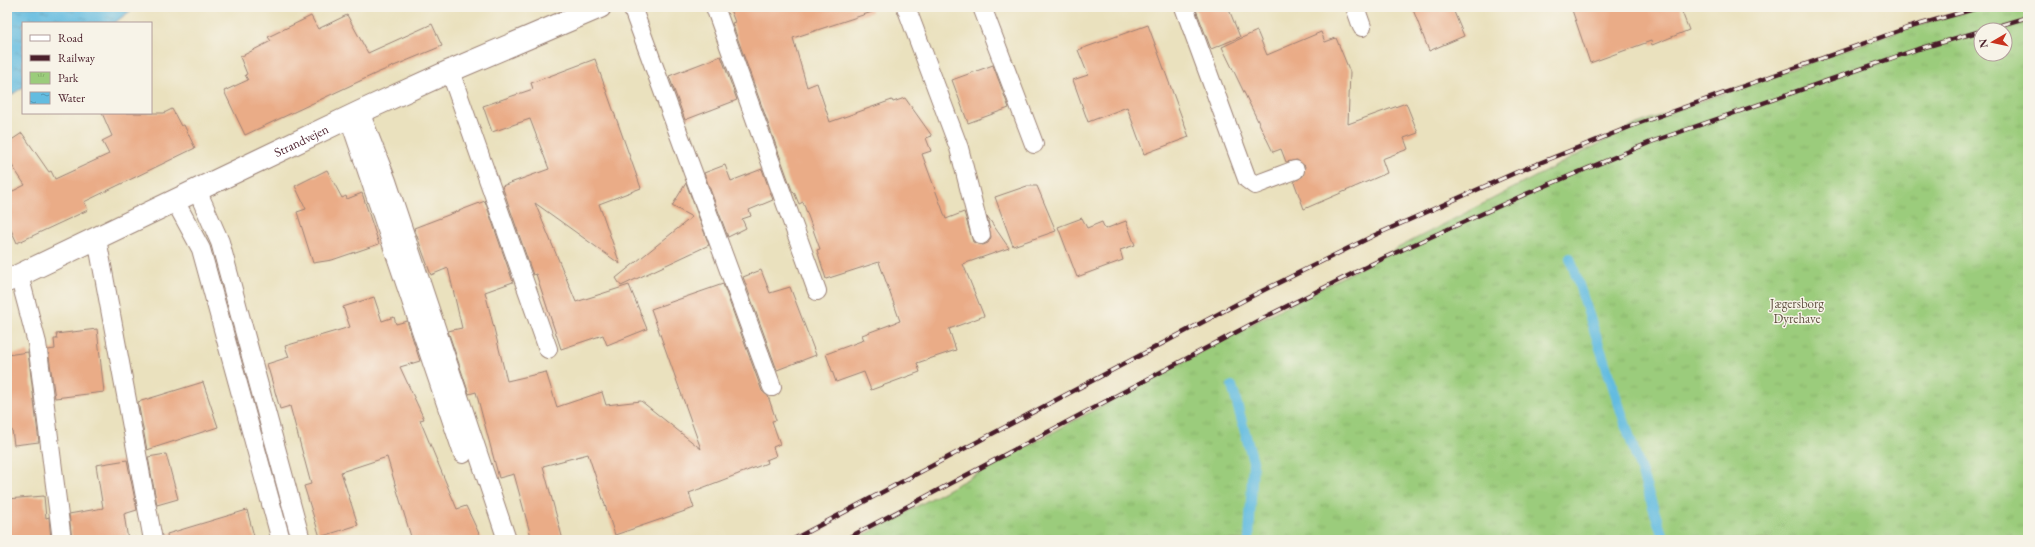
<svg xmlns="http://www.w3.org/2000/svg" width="2035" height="547" font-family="'EB Garamond',serif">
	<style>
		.park { fill: url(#park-tufts); stroke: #727653; fill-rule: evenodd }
		.water { fill: url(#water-ripples); stroke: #566e86 }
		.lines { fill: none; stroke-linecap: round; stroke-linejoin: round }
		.stream { stroke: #63bce0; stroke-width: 10 }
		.building { fill: #eaac87 }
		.service-casing { stroke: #9a8074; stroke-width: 20 }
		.secondary-casing { stroke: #9a8074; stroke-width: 24 }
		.service { stroke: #fff; stroke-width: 18 }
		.secondary { stroke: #fff; stroke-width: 22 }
		.rail-casing { stroke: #4a1f2b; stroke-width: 4.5 }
		.rail { stroke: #f7f3e8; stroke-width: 3; stroke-dasharray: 9; stroke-linecap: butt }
		.labels { text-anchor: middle; stroke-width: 3; stroke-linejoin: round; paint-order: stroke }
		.street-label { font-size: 13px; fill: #4a1f2b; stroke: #f7f3e8 }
		.park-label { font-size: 13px; fill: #625343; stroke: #f7f3e8 }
	</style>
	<defs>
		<pattern id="park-tufts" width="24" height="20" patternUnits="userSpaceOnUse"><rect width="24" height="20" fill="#9bcc7b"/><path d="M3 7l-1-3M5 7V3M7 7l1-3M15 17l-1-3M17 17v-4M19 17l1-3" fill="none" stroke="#87af6a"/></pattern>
		<pattern id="water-ripples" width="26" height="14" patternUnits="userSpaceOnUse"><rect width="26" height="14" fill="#63bce0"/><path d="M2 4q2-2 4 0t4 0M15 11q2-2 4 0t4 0" fill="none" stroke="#5498b6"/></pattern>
	</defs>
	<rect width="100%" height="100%" fill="#f7f3e8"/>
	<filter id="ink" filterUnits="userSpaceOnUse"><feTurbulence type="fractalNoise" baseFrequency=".025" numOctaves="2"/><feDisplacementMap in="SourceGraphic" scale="8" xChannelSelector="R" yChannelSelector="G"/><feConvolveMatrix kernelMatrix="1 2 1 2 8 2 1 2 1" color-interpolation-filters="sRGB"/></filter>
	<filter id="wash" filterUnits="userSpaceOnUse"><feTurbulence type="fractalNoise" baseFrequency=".012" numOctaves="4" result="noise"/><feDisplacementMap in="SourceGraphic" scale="16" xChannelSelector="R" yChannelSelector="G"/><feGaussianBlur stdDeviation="0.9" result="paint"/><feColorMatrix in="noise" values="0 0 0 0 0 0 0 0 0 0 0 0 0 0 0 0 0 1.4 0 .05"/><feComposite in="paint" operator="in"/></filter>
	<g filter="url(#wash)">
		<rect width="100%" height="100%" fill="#eae1be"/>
		<!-- park -->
		<path class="park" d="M1981 7H2028V540H855L1263 318 1637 124 1907 28ZM1981 30H2005V54H1981Z"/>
		<!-- water -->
		<path class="water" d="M7 7H136L114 23H23V87L7 98Z"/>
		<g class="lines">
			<!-- stream -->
			<g class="stream">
				<path d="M1570 258 1664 540"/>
				<path d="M1232 386 1253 461 1249 540"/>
			</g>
		</g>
		<g id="blocks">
			<!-- building -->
			<g class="building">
				<path d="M729 7H871L872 12 793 38 807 87 817 83 830 122 892 100 893 102 905 98 932 136 926 138 931 151 922 154 946 219 964 212 973 242 983 245 988 243 991 237 987 216 1009 248 963 264 984 316 949 329 956 350 917 363 920 372 871 390 864 372 836 382 826 354 864 340 862 335 900 321 879 262 826 279 817 250 820 249 803 202 799 204 794 192 793 193 732 23 735 22Z"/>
				<path d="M1195 7H1228L1240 37 1211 49Z"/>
				<path d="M1412 7H1452L1464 36 1429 51Z"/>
				<path d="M1571 7H1680L1689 30 1652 45 1651 41 1590 63Z"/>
				<path d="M347 15 368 53 432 24 442 46 377 73 245 135 224 91 248 80 245 75 247 74 240 57 271 41 268 37 311 16 318 29Z"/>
				<path d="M1148 25 1189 137 1144 154 1127 107 1088 122 1073 80 1088 75 1078 50Z"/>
				<path d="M1257 31 1267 55 1321 32 1325 42 1336 38 1350 72 1348 124 1406 103 1418 133 1404 138 1408 149 1382 159 1387 173 1304 209 1294 182 1303 176 1305 166 1297 160 1286 162 1281 149 1273 152 1222 47Z"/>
				<path d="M721 56 737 100 685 120 669 76Z"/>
				<path d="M595 59 641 188 599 204 620 264 535 203 576 302 629 285 647 329 607 345 603 335 561 349 536 274 533 275 502 186 549 169 530 119 492 132 483 106 533 89 531 83Z"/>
				<path d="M993 65 1009 108 968 123 952 80Z"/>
				<path d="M172 109 181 126 184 125 195 148 84 202 88 210 17 243 7 221V194L25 185 7 158V143L22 133 49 172 51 171 55 179 109 154 102 141 112 136 102 113H164Z"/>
				<path d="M725 165 731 181 762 169 773 200 749 210 751 216 742 219 746 228 728 237 704 173Z"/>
				<path d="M327 170 342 198 346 196 347 199 362 193 379 244 332 260 313 263 297 212 306 209 295 186Z"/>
				<path d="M686 183 709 245 621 286 616 278 692 217 672 206Z"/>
				<path d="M1027 186H1037L1056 231 1013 246 995 197Z"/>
				<path d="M485 201 513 282 485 292 507 381 546 372 557 407 602 392 606 405 641 401 701 449 651 309 723 284 762 391 768 396 776 420 772 421 780 444 773 447 776 456 766 460 767 463 689 493 694 508 615 535 588 454 543 466 563 540H532L514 474 499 478 476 392 469 394 448 331 462 328 448 268 431 275 414 228Z"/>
				<path d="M1082 218 1087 228 1102 222 1105 229 1126 221 1135 245 1120 250 1123 260 1077 277 1058 227Z"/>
				<path d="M761 270 770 293 790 287 816 355 777 370 743 277Z"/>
				<path d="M374 297 382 321 394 317 396 324 407 321 420 361 400 367 424 419 420 420 457 509 466 506 482 540H412L387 457 341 472 358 525 320 537 304 486 311 484 290 406 280 409 267 364 289 357 285 346 350 327 343 307Z"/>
				<path d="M97 329 104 392 55 398 48 350 55 349 54 339H57L56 334Z"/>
				<path d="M28 352 39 442 14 445 12 430 7 431V355Z"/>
				<path d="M203 382 218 427 147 450 138 402Z"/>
				<path d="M166 454 178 499 157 505 148 457Z"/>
				<path d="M127 460 137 510 124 514 128 540H72L69 514 103 508 96 465Z"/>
				<path d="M44 496 46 518 49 517 51 540H7V499Z"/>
				<path d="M247 510 255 540H168L167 534Z"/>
			</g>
		</g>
	</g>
	<g filter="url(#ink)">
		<use href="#blocks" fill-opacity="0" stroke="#9a8074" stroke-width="1"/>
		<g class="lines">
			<defs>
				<g id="service">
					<path d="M632 7 772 387"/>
					<path d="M715 7 817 291"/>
					<path d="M906 7 959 148 981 235"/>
					<path d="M982 7 1034 144"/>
					<path d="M1184 7 1247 179 1255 185 1295 170"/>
					<path d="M1355 7 1362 27"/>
					<path d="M450 71 548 349"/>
					<path d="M360 112 387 181 507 540"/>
					<path d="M349 118 463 454"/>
					<path d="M197 190 220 242 301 540"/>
					<path d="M175 201 201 249 281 540"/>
					<path d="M97 239 153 540"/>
					<path d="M19 275 37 343 62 540"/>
				</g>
				<g id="secondary">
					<path id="s1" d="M7 281 360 112 450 71 600 7"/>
				</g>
			</defs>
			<!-- service casing -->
			<use href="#service" class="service-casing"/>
			<!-- secondary casing -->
			<use href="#secondary" class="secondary-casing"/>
			<!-- service -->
			<use href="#service" class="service"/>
			<!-- secondary -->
			<use href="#secondary" class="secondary"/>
			<defs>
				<g id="rail">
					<path d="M1984 30 2028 17"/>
					<path d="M792 540 1252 296 1375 235 1517 172 1637 124 1907 28 1981 7"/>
					<path d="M844 540 1263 318 1386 257 1526 194 1651 142 1918 49 1981 31"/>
				</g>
			</defs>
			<!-- rail casing -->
			<use href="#rail" class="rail-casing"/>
			<!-- rail -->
			<use href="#rail" class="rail"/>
		</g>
	</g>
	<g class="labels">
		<!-- street labels -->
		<g class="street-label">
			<text dy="5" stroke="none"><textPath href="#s1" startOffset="326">Strandvejen</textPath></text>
		</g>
		<!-- park labels -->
		<g class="park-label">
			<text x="1797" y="308">Jægersborg<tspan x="1797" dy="15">Dyrehave</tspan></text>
		</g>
	</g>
	<!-- margin -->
	<rect width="2035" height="547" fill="none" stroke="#f7f3e8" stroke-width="24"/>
	<!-- legend -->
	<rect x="22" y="22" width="130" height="92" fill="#f7f3e8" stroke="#b29e9c"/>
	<rect x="30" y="35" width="20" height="6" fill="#ffffff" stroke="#b29e9c"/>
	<text x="58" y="42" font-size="12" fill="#4a1f2b">Road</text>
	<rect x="30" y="55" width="20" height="6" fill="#4a1f2b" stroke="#b29e9c"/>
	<text x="58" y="62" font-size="12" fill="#4a1f2b">Railway</text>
	<rect x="30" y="72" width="20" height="12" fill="url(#park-tufts)" stroke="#b29e9c"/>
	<text x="58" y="82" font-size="12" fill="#4a1f2b">Park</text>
	<rect x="30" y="92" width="20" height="12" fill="url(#water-ripples)" stroke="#b29e9c"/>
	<text x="58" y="102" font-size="12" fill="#4a1f2b">Water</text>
	<!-- north arrow -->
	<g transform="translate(1993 42) rotate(261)"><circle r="19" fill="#f7f3e8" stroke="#b29e9c"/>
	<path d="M0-3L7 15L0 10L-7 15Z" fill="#c8321e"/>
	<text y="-6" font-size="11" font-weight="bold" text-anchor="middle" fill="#4a1f2b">N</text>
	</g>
</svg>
